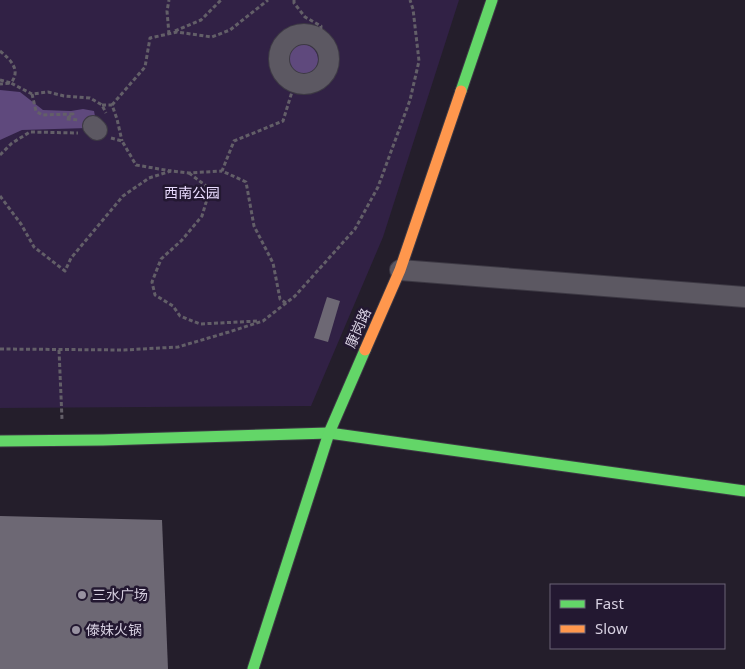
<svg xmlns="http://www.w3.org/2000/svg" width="745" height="669" font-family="'Noto Sans','Noto Sans SC',sans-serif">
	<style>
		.green { fill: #312145 }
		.water { fill: #5f497d }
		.building { fill: #6d6874 }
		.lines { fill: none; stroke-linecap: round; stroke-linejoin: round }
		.street-casing { stroke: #3d3944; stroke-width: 22 }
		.fast-casing { stroke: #3d3944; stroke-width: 13 }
		.slow-casing { stroke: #3d3944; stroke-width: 13 }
		.path { stroke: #635f68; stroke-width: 3; stroke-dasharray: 4 2.5; stroke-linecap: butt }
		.street { stroke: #5c5862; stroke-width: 20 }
		.fast { stroke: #63d668; stroke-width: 11 }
		.slow { stroke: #ff974d; stroke-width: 11 }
		.poi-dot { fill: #9892a1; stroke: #231831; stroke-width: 2 }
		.labels { text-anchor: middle; stroke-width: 5; stroke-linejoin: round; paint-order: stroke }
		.park-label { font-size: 14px; fill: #e8dafd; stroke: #231831 }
		.street-label { font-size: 14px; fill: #d7d0e1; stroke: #231831 }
		.poi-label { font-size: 14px; fill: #d7d0e1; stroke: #231831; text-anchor: start }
	</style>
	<rect width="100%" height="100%" fill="#241e2b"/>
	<!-- green -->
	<path class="green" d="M0 0H459L383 237 311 406 0 408Z"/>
	<!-- water -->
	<g class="water">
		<circle cx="302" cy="60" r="16"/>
		<path d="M0 90 20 92 43 110 71 111 83 109 94 111 96 121 88 128 22 130 0 140Z"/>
	</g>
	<!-- building -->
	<g class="building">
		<path d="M327 297 340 301 328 342 314 338Z"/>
		<path d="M0 516 162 520 168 669H0Z"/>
	</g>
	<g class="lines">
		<defs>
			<g id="street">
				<circle cx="304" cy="59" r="25"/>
				<path d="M93 126 97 130"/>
				<path d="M400 270 745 297"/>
			</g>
			<g id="fast">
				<path d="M461 91 492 0"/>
				<path d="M0 441 103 440 329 433 745 491"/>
				<path d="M253 669 329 433 365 350"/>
			</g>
			<path id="slow" d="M365 350 400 270 461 91"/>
		</defs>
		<!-- street casing -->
		<use href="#street" class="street-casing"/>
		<!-- fast casing -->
		<use href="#fast" class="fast-casing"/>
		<!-- slow casing -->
		<use href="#slow" class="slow-casing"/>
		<!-- path -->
		<g class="path">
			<path d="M294 0V3L305 17 321 26 320 39"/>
			<path d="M175 31 201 20 221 0"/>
			<path d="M169 34 167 11 169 0"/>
			<path d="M0 51C11 60 21 70 11 83L32 94 48 92 64 96 90 98 102 105 106 113"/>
			<path d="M0 80 11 83 0 84"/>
			<path d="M32 94 36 111 42 115 73 114 66 119 79 120"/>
			<path d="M102 105H112L117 119 122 141"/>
			<path d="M112 105 145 67 150 38 177 32 212 37 230 30 268 0"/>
			<path d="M111 138 122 141 136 165 171 171"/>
			<path d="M0 155 12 143 30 132 78 133"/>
			<path d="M189 173 210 189 202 216 182 240 161 259 152 282 155 295 173 306 180 316 200 324 258 321"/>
			<path d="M0 196 21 224 34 247 65 271 71 258 123 196 149 178 171 171 189 173 222 171"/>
			<path d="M286 303 280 299 273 263 254 226 246 182 222 171 234 141 283 121 295 82"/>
			<path d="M0 349 124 350 178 347 229 332 263 321 295 296 355 229 378 187 410 100 419 61 413 9 410 0"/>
			<path d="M59 350 62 419"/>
		</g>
		<!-- street -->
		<use href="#street" class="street"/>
		<!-- fast -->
		<use href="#fast" class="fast"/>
		<!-- slow -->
		<use href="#slow" class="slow"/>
	</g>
	<!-- markers -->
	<g class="poi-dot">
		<circle cx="82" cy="595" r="5"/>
		<circle cx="76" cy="630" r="5"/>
	</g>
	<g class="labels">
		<!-- park labels -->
		<g class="park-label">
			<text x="192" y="198">西南公园</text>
		</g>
		<!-- street labels -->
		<g class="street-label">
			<text transform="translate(358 328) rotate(-66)" y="5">康岗路</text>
		</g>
		<!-- poi labels -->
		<g class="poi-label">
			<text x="92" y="600">三水广场</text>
			<text x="86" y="635">傣妹火锅</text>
		</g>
	</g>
	<!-- legend -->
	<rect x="550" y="584" width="175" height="65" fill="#231831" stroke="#6b6277"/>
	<rect x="560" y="600" width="25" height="8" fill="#63d668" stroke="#6b6277"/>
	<text x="595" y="609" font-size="15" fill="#d7d0e1">Fast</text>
	<rect x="560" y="625" width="25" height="8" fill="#ff974d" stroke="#6b6277"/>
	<text x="595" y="634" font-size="15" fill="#d7d0e1">Slow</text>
</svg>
